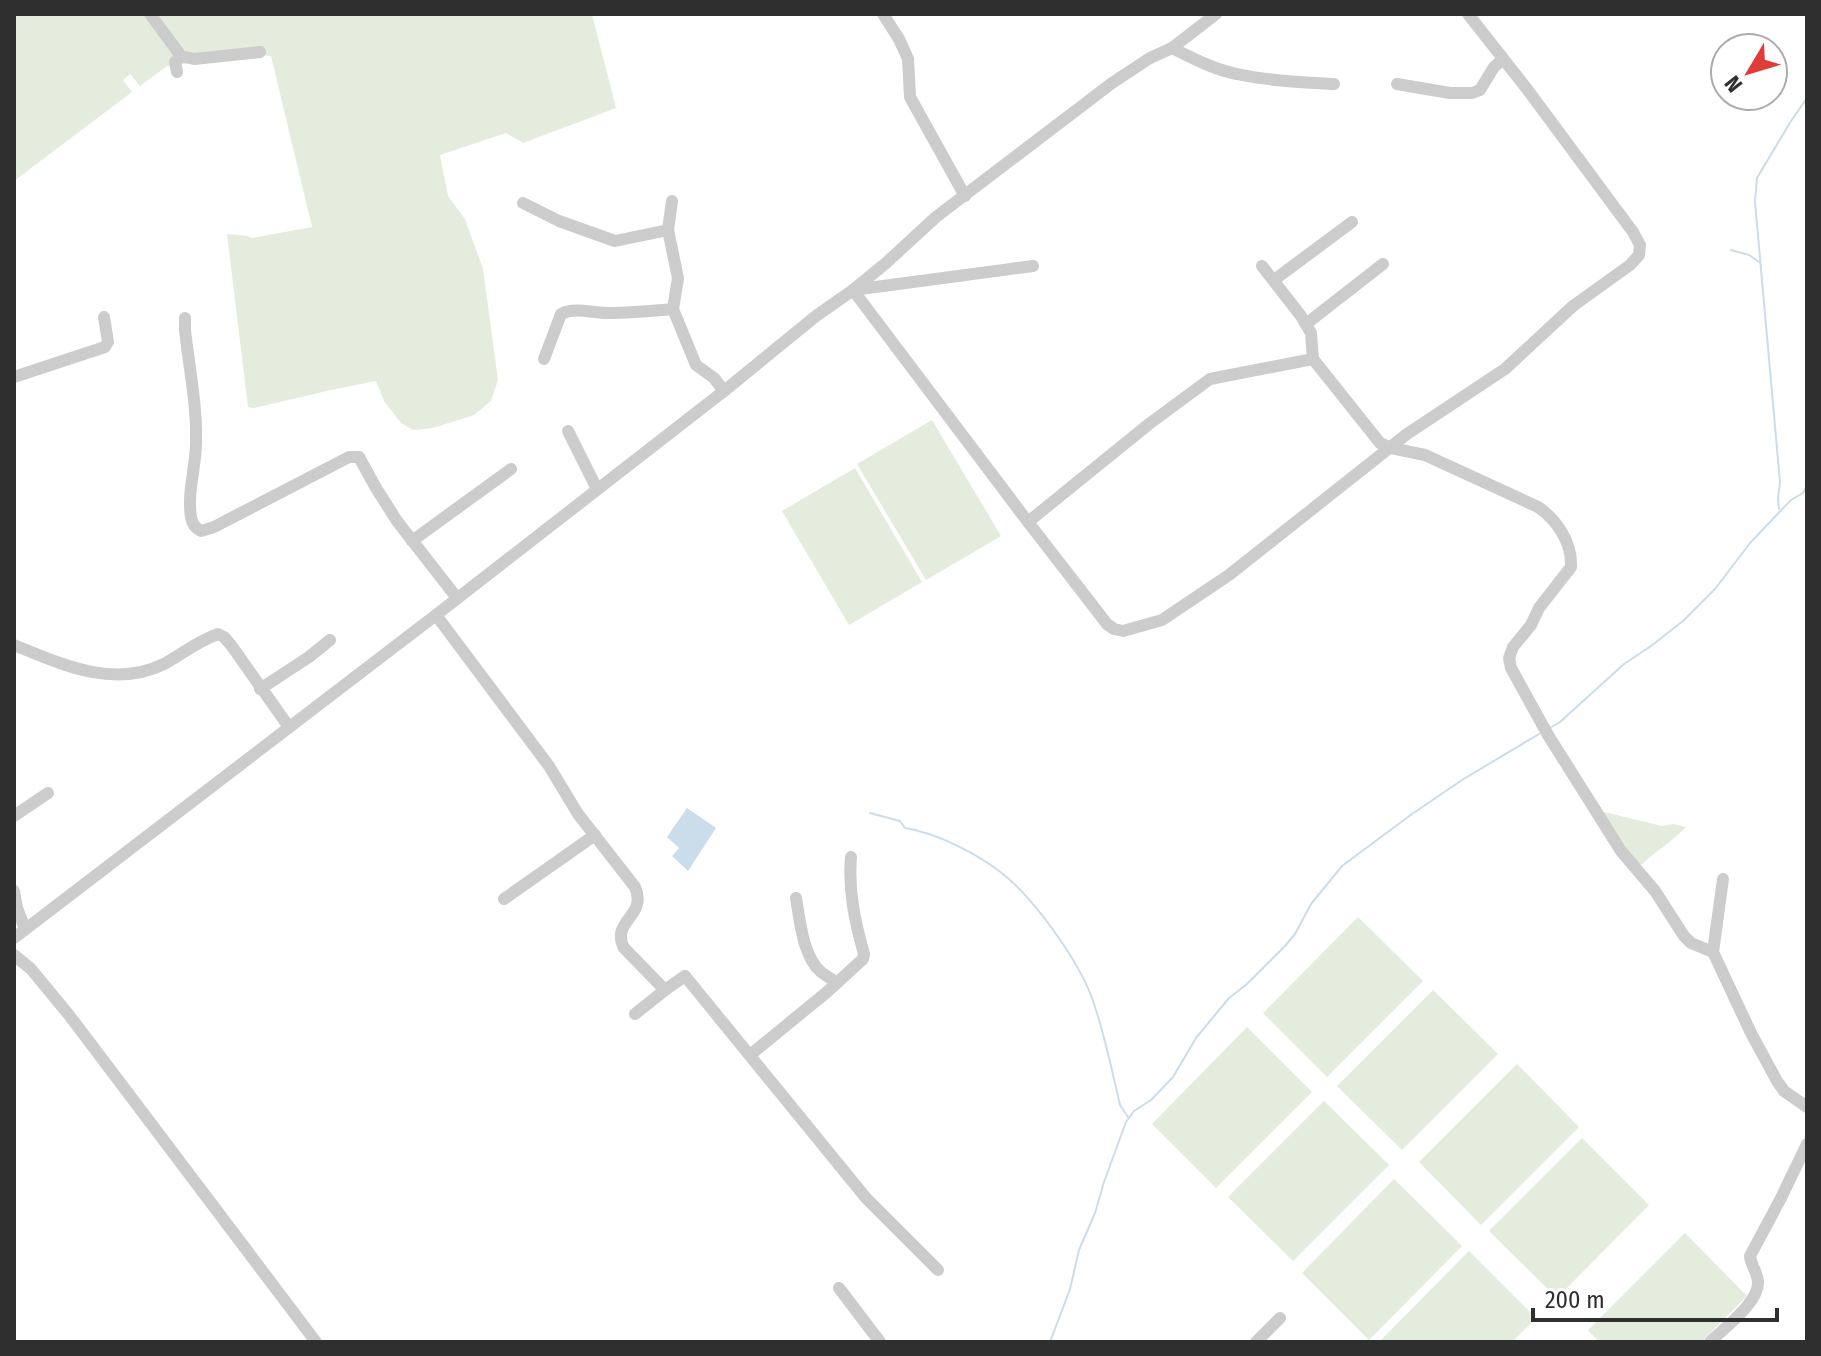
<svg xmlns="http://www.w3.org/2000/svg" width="1821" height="1356" font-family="'Fira Sans Condensed',sans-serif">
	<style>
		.green { fill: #e4ecde }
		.water { fill: #cbdceb }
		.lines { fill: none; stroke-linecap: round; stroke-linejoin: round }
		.stream { stroke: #cbdceb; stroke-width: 2 }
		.minor { stroke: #ccc; stroke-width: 12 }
	</style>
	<rect width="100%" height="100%" fill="#fff"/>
	<!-- green -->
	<g class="green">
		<path d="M14 14H592L616 108 523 143 506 133 440 155 448 196 465 219 483 269 498 380 491 401 474 415 433 428 413 430 401 423 384 401 376 381 331 390 254 408 248 407 227 234 247 236 252 238 312 227 271 56 259 55 167 66 140 86 130 74 123 80 132 92 14 181Z"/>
		<path d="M932 420 1001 536 926 580 857 464Z"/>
		<path d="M855 468 922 582 849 625 782 511Z"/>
		<path d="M1604 812 1662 826 1673 824 1686 827C1673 841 1656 851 1642 864L1639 865 1601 814Z"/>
		<path d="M1358 917 1423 981 1327 1077 1263 1013Z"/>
		<path d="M1433 990 1498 1054 1402 1150 1337 1086Z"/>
		<path d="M1247 1027 1312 1092 1216 1188 1152 1124Z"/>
		<path d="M1517 1064 1579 1127 1481 1225 1419 1162Z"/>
		<path d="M1324 1101 1389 1165 1293 1261 1228 1197Z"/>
		<path d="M1582 1138 1649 1205 1557 1298 1489 1231Z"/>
		<path d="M1394 1179 1462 1246 1369 1340 1302 1273Z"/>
		<path d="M1685 1233 1747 1296 1701 1342H1599L1588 1330Z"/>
		<path d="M1469 1251 1536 1318 1512 1342H1379Z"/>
	</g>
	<!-- water -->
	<path class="water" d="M687 808 716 828 688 871 672 856 679 848 667 837Z"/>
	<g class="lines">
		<!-- stream -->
		<g class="stream">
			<path d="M1731 250 1749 255 1759 262"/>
			<path d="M1779 509 1778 499 1780 482 1755 202 1757 178 1791 121 1807 98"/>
			<path d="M1548 729 1560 722 1624 664 1651 646 1683 621 1715 589 1750 543 1791 500 1803 493 1807 485"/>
			<path d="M870 813 900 821 905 828C937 833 978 854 1003 874 1035 900 1078 960 1092 998 1104 1031 1112 1071 1120 1105L1128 1117"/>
			<path d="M1050 1342 1070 1289 1079 1250 1095 1213 1104 1182 1126 1122 1134 1111 1151 1100 1173 1077 1196 1038 1229 998 1247 984 1285 946 1295 934 1311 904 1342 866 1412 814 1462 780 1539 734"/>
		</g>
		<!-- minor -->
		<g class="minor">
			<path d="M150 14 181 56 194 59 260 52"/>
			<path d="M883 14 899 39 908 59 910 97 965 196"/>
			<path d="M1172 48C1192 58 1215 70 1237 74 1269 81 1302 82 1334 84"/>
			<path d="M177 72 175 62 181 56"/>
			<path d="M1397 84 1450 93H1472L1480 90 1494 67 1503 59"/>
			<path d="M672 201 668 230 678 278 673 309 696 365 714 378 724 391"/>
			<path d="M523 203 559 221 615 241 668 230"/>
			<path d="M1262 266 1301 316 1311 333 1313 359 1380 443 1391 448 1425 455 1538 507C1557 520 1572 542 1571 567L1539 608 1531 625 1513 647 1509 658 1511 668 1548 735 1621 851 1655 891 1684 936 1691 943 1713 952 1751 1033 1777 1081 1784 1091 1807 1107"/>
			<path d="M1274 280 1352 222"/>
			<path d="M853 290 1028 522 1107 624 1114 629 1123 631 1162 620 1229 575 1407 434 1505 369 1573 306 1630 265 1639 255 1640 245 1633 232 1527 89 1468 14"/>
			<path d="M853 290 1033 266"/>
			<path d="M185 318V330C189 367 197 405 196 442 196 467 187 492 191 517 192 524 195 528 201 531L214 527 349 457H359L376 488 397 521 457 598"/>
			<path d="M1306 324 1383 264"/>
			<path d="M544 359 561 314C575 307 592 313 607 313 629 313 651 311 673 309"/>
			<path d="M14 377 105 347 108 342 104 317"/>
			<path d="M568 431 597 489"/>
			<path d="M1028 522 1149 424 1210 379 1313 359"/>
			<path d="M412 541 511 469"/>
			<path d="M436 615 549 766 578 814 635 887C648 917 610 920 624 948L665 990 685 976 866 1198 938 1270"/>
			<path d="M14 645C61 664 113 689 164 664 182 654 198 641 218 634L224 637 231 645 289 727"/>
			<path d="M260 689 309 657 330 640"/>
			<path d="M14 816 48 793"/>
			<path d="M14 891 17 908 25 929"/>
			<path d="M796 898C800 921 803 957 821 972 826 976 832 979 837 983"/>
			<path d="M504 899 595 835"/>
			<path d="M14 938 436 615 724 391 816 316 853 290 886 263 936 217 1112 83 1150 58 1172 48 1216 14"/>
			<path d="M1713 952 1723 879"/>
			<path d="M14 955 31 969 69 1015 316 1342"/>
			<path d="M635 1014 665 990"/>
			<path d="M750 1055 827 992 863 959 864 954C855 922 848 890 851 857"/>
			<path d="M839 1288 880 1342"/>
			<path d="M1256 1342 1280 1318"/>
			<path d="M1710 1342C1724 1328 1760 1302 1758 1281 1757 1272 1751 1265 1750 1256L1780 1200 1807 1144"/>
		</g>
	</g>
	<!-- border -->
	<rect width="1821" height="1356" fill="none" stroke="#2f2f2f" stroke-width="32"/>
	<!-- north arrow -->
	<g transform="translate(1749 72) rotate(232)"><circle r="38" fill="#ffffff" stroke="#acacac" stroke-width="2"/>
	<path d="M0-6L14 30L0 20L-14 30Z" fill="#de3d3a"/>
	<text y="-12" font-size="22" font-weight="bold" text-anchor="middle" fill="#2f2f2f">N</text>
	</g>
	<!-- scale -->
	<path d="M1533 1308v12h244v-12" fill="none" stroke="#2f2f2f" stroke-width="4"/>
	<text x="1545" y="1308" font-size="24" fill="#2f2f2f" stroke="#ffffff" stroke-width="6" paint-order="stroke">200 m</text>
</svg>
